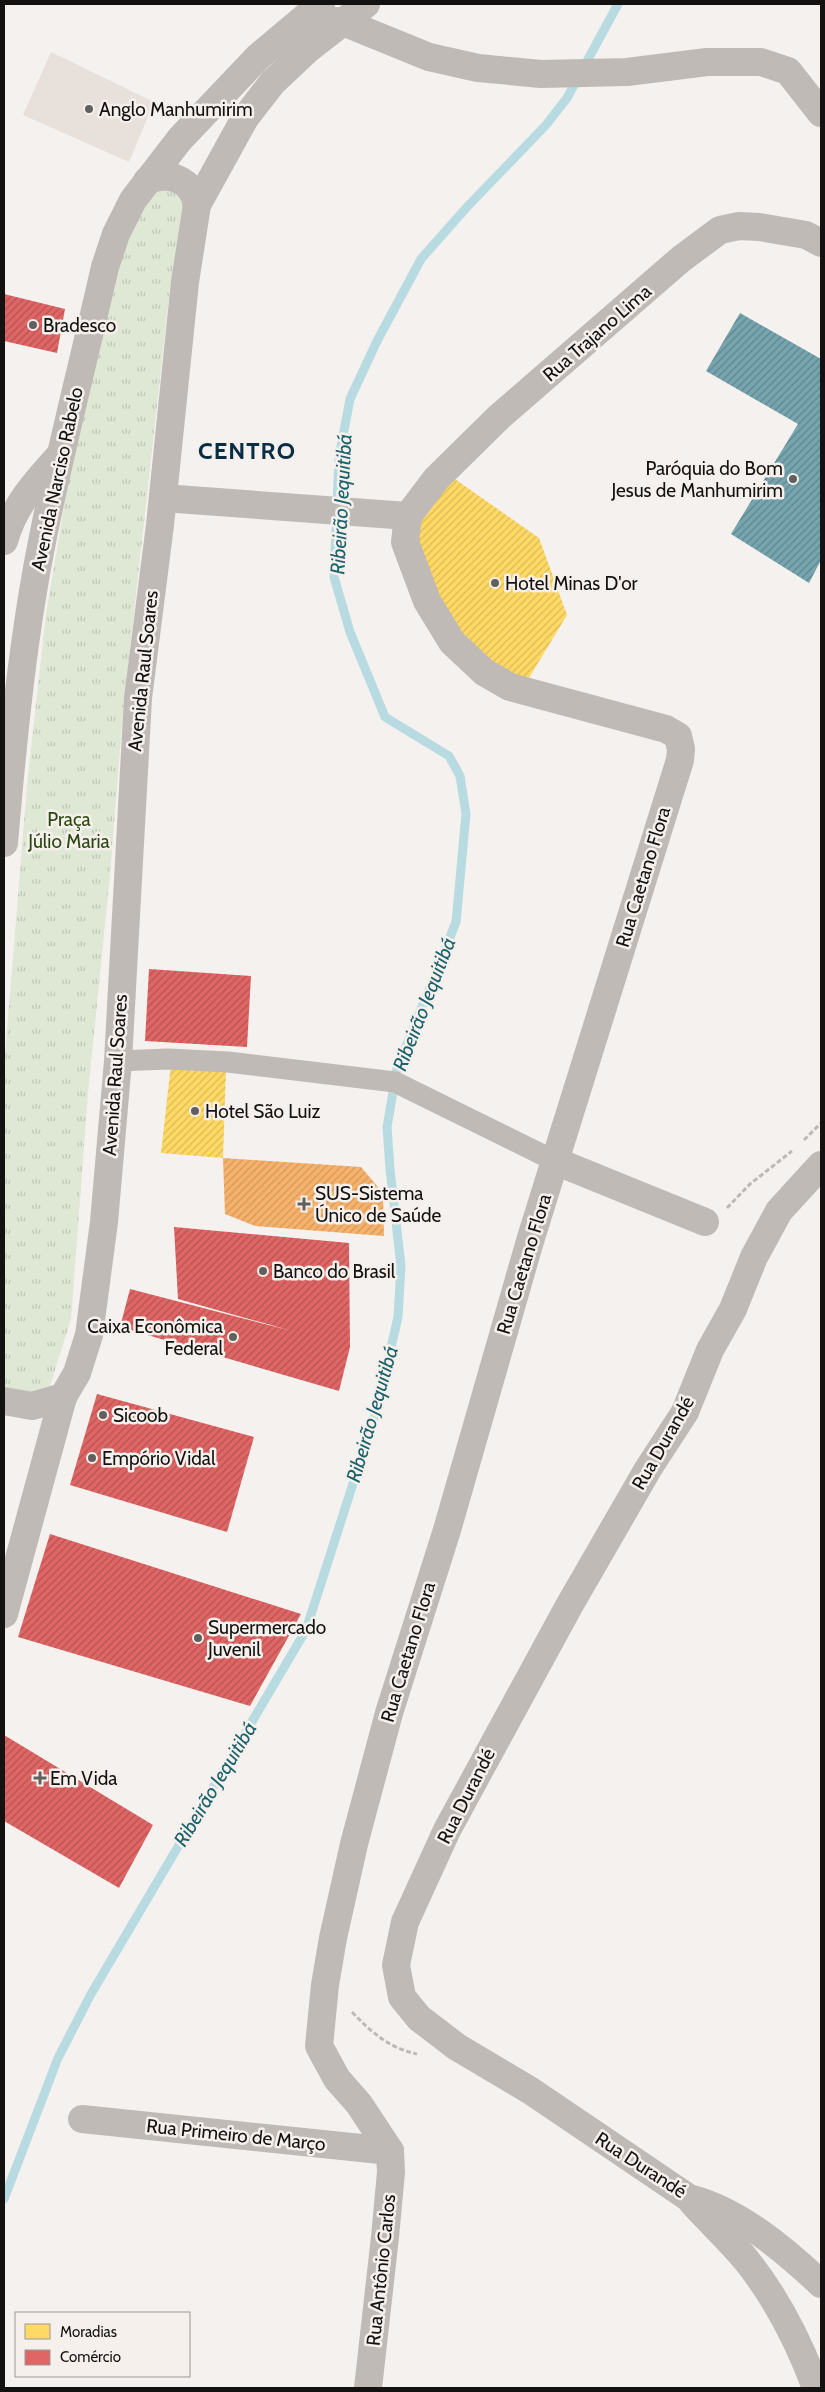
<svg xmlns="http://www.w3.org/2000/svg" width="825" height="2392" font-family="Cabin,sans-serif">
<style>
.built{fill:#e8e0da}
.park{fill:url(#park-tufts)}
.homes{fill:url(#homes-hatch)}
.shops{fill:url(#shops-hatch)}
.health{fill:url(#health-hatch)}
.public{fill:url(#public-hatch)}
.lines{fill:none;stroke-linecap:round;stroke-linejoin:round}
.stream{stroke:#b7dbe1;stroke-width:9}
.path{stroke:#beb9b6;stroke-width:3;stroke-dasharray:5 2.5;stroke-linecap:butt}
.pedestrian{stroke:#bfbab6;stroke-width:21}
.minor{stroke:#bfbab6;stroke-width:28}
.tertiary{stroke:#bfbab6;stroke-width:28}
.poi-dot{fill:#62605e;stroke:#f6f0ec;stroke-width:2}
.labels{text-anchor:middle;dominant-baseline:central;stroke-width:5;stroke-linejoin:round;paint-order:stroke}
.poi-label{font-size:19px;fill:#141211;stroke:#f6f0ec;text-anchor:start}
.street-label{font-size:19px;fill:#141211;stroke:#f6f0ec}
.park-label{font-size:19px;fill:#2b4711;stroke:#f6f0ec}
.water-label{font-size:20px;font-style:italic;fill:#1b626d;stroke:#f6f0ec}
.district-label{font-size:24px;font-weight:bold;letter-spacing:1px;fill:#082d45;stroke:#f6f0ec}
</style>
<defs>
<pattern id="park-tufts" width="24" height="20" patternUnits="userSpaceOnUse" patternTransform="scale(1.25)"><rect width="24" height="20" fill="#dfe8d5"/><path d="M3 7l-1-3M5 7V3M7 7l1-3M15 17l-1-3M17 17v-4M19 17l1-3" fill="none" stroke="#bec6b6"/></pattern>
<pattern id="homes-hatch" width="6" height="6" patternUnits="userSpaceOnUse" patternTransform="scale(1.25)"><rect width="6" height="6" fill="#ffd966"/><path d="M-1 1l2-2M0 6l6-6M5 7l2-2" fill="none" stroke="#dab957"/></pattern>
<pattern id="shops-hatch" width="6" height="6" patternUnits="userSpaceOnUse" patternTransform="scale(1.25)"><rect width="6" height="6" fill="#e06666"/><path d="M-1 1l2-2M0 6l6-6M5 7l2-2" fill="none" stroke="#b45353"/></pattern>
<pattern id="health-hatch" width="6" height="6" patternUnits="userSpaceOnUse" patternTransform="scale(1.25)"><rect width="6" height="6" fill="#f6b26b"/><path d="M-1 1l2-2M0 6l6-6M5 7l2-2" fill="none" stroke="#d2985c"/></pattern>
<pattern id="public-hatch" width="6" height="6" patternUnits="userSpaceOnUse" patternTransform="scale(1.25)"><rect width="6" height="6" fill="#76a5af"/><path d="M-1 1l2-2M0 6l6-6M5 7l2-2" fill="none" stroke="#60858d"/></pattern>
</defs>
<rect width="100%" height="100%" fill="#f4f1ee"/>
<polygon class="built" points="51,52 154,102 129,162 23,115"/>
<polygon class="park" points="173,185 187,201 170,288 123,712 110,876 88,1093 71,1319 48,1392 4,1397 4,1067 27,785 46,614 70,471 123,242 147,191"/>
<g class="homes">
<polygon points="452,477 539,538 567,615 524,686 466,642 441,601 419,541 419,522"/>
<polygon points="171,1064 226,1069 223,1158 161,1153"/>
</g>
<g class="shops">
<polygon points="4,294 65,309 57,353 4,341"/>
<polygon points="149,969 251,976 247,1047 145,1041"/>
<polygon points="174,1227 349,1243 350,1347 339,1391 120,1327 130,1289 292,1331 178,1299"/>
<polygon points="97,1394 254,1437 227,1532 70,1485"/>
<polygon points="50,1534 301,1614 250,1706 18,1637"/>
<polygon points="4,1735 153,1825 119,1888 4,1821"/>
</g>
<polygon class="health" points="223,1158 361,1167 383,1193 384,1236 255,1226 225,1214"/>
<polygon class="public" points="740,313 821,359 821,560 809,583 731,534 798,424 706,371"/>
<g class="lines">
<polyline class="stream" points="4,2199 58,2058 91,1994 306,1630 377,1409 398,1317 401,1266 390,1169 387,1127 397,1069 456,922 466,814 460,776 449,756 385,717 350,632 334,577 339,457 350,399 377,341 421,259 467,207 546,125 567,98 618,4"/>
<g class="path">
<polyline points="804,1140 821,1123"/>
<polyline points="727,1208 750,1184 792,1151"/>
<path d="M352,2012C371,2032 389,2048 417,2054"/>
</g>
<polyline class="pedestrian" points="118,1061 168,1059 228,1062 395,1082 555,1161"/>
<g class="minor">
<polyline points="163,498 408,516"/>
<polyline points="408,516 436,479 499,417 681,259 720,230 739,226 759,227 806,235 821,243"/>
<path d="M4,541C14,505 35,483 60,455"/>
<polyline points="555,1161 705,1222"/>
<path d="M821,1165L779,1211L754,1257L733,1309L710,1350L685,1412L648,1469L569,1606L447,1830L405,1922L396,1965L402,1997L419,2018L457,2047L531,2091L689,2198C738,2210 785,2250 821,2284"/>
<polyline points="82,2119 390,2151"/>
<polyline points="390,2151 359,2104 337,2079 319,2046 325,1985 333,1938 354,1844 389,1713 447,1530 530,1241 680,760 681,749 678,736 666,729 510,687 484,672 452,642 427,601 405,542 408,516"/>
<path d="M692,2202C710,2222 730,2240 747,2261C778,2300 799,2342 816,2388"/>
<polyline points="368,2388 385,2237 391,2172 390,2151"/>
</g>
<g class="tertiary">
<polyline points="329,20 343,22 429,57 478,68 541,74 627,72 707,62 761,62 788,71 821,113"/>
<path d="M147,181C168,170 193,180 197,205"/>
<path d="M4,843C13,739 23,634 44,532C62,443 85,355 105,267L116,234L133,200L180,139L259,56L321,4"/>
<polyline points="4,1401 32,1406 63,1397 77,1373 89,1335 104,1222 118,1061 138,698 160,525 185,282 197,205 245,118 273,82 307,50 366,4"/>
<polyline points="4,1614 63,1397"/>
</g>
</g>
<g class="poi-dot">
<circle cx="89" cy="109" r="5"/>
<circle cx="33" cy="325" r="5"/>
<circle cx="793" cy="479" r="5"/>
<circle cx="495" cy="583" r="5"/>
<circle cx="195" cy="1111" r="5"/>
<path d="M301.5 1196.5h5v5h5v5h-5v5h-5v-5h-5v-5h5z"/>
<circle cx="263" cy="1271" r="5"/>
<circle cx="233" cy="1337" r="5"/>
<circle cx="103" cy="1415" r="5"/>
<circle cx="92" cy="1458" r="5"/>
<circle cx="198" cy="1638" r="5"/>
<path d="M37.5 1770.5h5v5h5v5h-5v5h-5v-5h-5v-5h5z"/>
</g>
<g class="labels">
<g class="poi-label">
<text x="99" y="109">Anglo Manhumirim</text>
<text x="43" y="325">Bradesco</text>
<text x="783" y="468" text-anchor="end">Paróquia do Bom<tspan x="783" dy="22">Jesus de Manhumirim</tspan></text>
<text x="505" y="583">Hotel Minas D'or</text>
<text x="205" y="1111">Hotel São Luiz</text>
<text x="315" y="1193">SUS-Sistema<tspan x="315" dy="22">Único de Saúde</tspan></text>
<text x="273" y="1271">Banco do Brasil</text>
<text x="223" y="1326" text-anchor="end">Caixa Econômica<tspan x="223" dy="22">Federal</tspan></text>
<text x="113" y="1415">Sicoob</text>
<text x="102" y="1458">Empório Vidal</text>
<text x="208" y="1627">Supermercado<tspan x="208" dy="22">Juvenil</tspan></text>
<text x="50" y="1778">Em Vida</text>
</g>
<g class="street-label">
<text transform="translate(597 333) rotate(-41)">Rua Trajano Lima</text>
<text transform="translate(57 479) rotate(-78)">Avenida Narciso Rabelo</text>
<text transform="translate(143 671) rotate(-84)">Avenida Raul Soares</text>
<text transform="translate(643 877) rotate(-73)">Rua Caetano Flora</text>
<text transform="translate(115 1075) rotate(-86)">Avenida Raul Soares</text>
<text transform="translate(524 1264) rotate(-73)">Rua Caetano Flora</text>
<text transform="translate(663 1443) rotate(-60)">Rua Durandé</text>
<text transform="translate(408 1652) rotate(-73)">Rua Caetano Flora</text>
<text transform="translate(466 1796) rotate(-63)">Rua Durandé</text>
<text transform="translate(236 2135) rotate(6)">Rua Primeiro de Março</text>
<text transform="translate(641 2165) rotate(33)">Rua Durandé</text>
<text transform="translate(381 2270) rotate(-84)">Rua Antônio Carlos</text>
</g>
<g class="park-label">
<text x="69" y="819">Praça<tspan x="69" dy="22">Júlio Maria</tspan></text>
</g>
<g class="water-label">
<text transform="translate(341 504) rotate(-87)">Ribeirão Jequitibá</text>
<text transform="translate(424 1004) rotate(-69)">Ribeirão Jequitibá</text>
<text transform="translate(372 1414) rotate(-74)">Ribeirão Jequitibá</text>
<text transform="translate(215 1784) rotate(-59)">Ribeirão Jequitibá</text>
</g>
<g class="district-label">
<text x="247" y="450">CENTRO</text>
</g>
</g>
<rect width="825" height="2392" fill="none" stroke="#141211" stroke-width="10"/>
<rect x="15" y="2312" width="175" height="65" fill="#f6f0ec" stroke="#9c9794"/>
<rect x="25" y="2324" width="25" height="15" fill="#ffd966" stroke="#9c9794"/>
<text x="60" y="2337" font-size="15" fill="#141211">Moradias</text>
<rect x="25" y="2350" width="25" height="15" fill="#e06666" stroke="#9c9794"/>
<text x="60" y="2362" font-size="15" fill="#141211">Comércio</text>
</svg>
